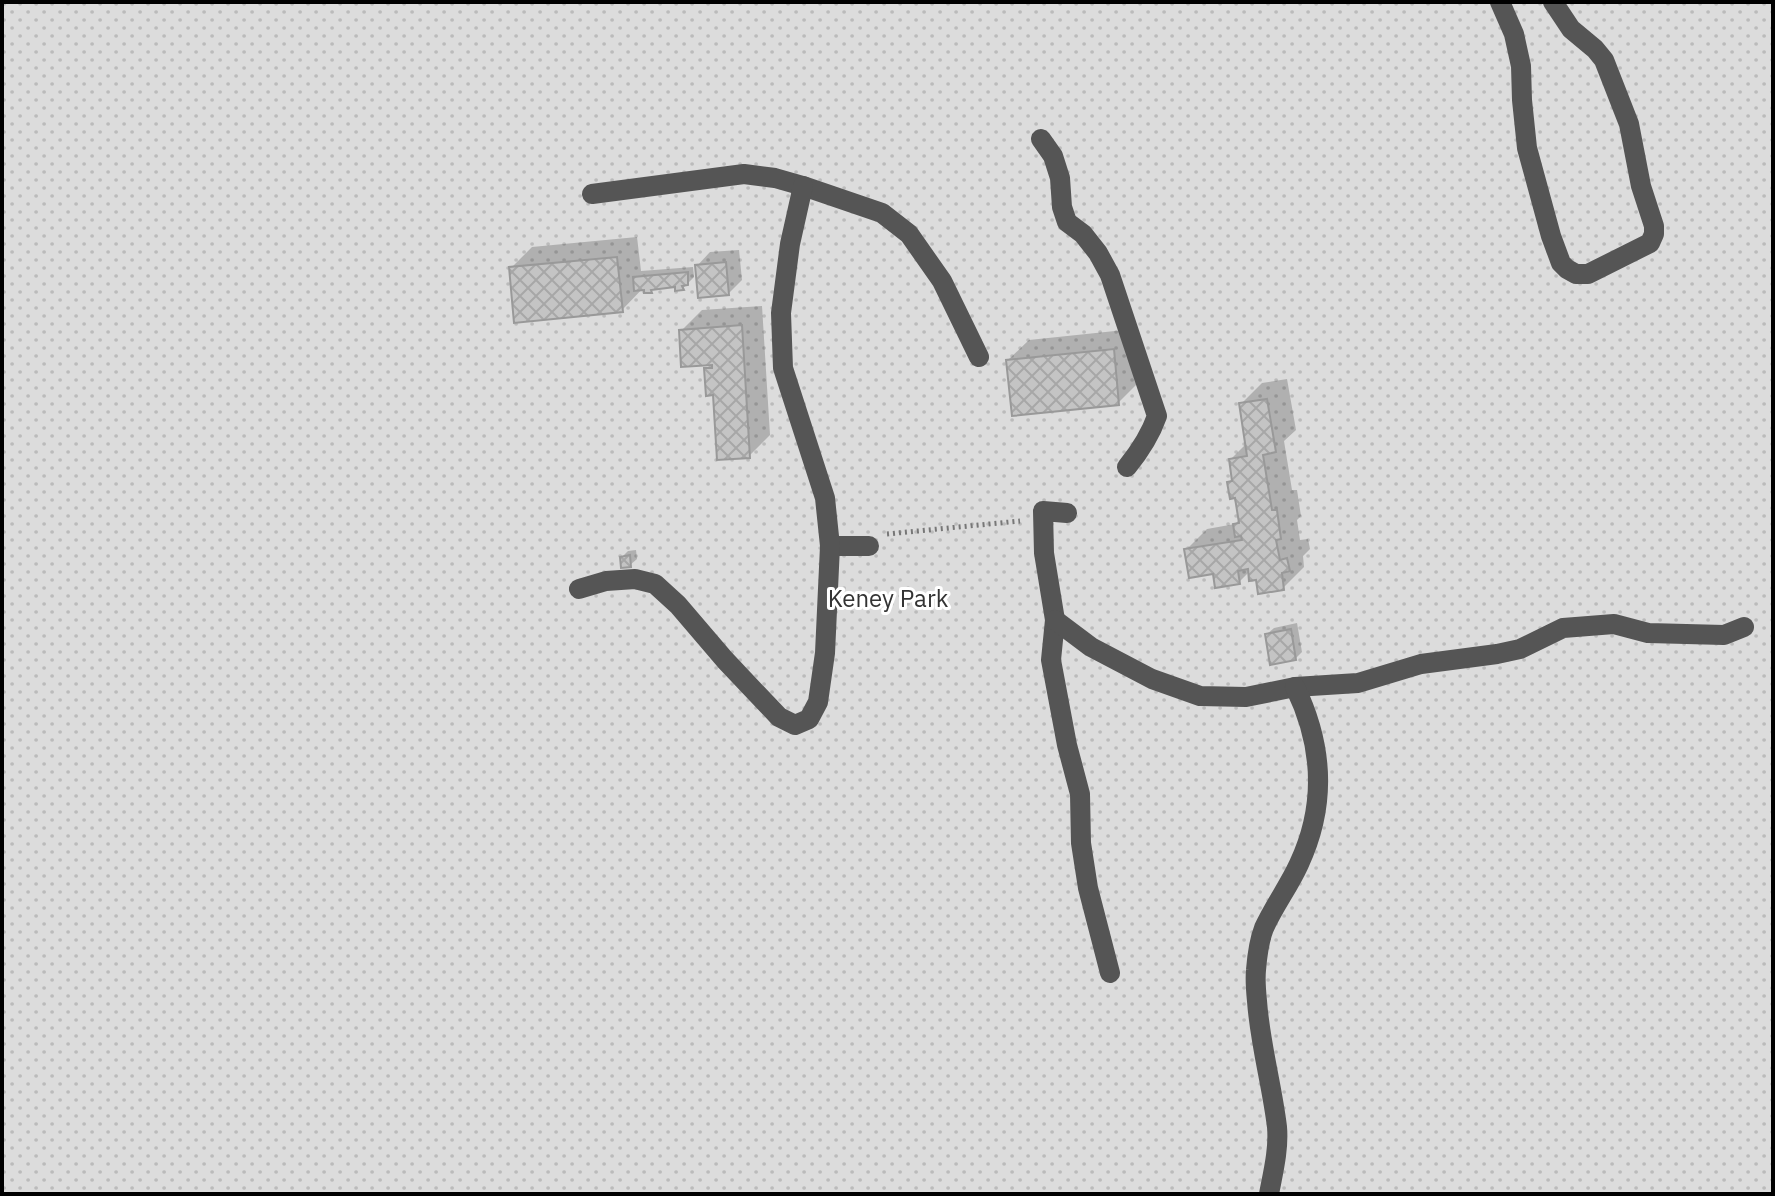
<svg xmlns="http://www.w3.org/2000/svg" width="1775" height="1196" font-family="'IBM Plex Sans',sans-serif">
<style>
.park{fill:url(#park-dots)}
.shadow{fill:#0003}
.building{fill:url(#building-cross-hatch);stroke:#999;stroke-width:2}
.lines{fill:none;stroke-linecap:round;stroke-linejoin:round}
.path{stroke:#777;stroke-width:5;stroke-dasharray:2 4;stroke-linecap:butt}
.minor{stroke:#555;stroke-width:20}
.labels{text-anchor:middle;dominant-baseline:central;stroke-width:6;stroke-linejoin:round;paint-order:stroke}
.park-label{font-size:24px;fill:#333;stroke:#fff}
</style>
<defs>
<pattern id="park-dots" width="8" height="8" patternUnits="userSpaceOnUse" patternTransform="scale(2)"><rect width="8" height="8" fill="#dcdcdc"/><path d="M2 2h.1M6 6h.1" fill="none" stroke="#bbb" stroke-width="1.8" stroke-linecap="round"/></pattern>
<pattern id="building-cross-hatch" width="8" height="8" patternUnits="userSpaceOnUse" patternTransform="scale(2)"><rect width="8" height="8" fill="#c4c4c4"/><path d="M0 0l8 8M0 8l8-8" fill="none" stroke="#a7a7a7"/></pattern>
</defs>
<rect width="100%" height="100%" fill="#fff"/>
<rect class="park" x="2" y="2" width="1771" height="1192"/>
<g class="shadow">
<polygon points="637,237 641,271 693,267 694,277 683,288 677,285 654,287 651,291 646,285 622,310 511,268 532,247"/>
<polygon points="739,250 742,280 729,293 697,266 710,252"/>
<polygon points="762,306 770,435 749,456 715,393 706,369 712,363 681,331 702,310"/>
<polygon points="1134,329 1139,382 1118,403 1008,360 1029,340"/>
<polygon points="1287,379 1296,430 1284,441 1292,490 1297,490 1301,516 1297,520 1300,540 1308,539 1310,549 1303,556 1304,567 1283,588 1258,578 1250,571 1239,582 1215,572 1186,550 1207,529 1235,524 1240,519 1236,495 1229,482 1234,478 1231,459 1247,443 1241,404 1262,383"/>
<polygon points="636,550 637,559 630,565 622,557 628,551"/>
<polygon points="1297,623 1302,652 1295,659 1267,634 1274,628"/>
</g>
<g class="building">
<polygon points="617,257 623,312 514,323 509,267"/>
<polygon points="726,262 729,295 698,298 695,265"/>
<polygon points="688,272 688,285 682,286 684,290 675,291 675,287 651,290 652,293 644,293 644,290 634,291 633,277"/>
<polygon points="742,325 750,458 717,460 713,395 706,396 704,368 712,368 712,365 681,367 679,330"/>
<polygon points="1114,349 1119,405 1012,416 1006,360"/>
<polygon points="1267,399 1276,452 1263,455 1272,510 1277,510 1281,539 1276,540 1280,560 1287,558 1290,571 1282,573 1284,590 1258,594 1256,580 1249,581 1248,569 1238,571 1240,584 1215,588 1213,574 1189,578 1184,549 1242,540 1241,536 1235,537 1233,524 1239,523 1235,498 1230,499 1227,482 1232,481 1229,459 1247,456 1239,403"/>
<polygon points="630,555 631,567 621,568 620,557"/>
<polygon points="1291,629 1296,660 1270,665 1265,634"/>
</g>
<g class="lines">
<polyline class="path" points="887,534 1020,521"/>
<g class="minor">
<polyline points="1500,2 1514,34 1521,66 1522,100 1527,148 1551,236 1561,263 1567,269 1576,274 1588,274 1650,243 1654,234 1654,226 1641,186 1629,124 1604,60 1595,49 1571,29 1553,2"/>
<path d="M1041,139L1053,156L1060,178L1062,207L1067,222L1083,234L1098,253L1110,275L1157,416C1150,436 1140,451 1127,467"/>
<polyline points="592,194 744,174 775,178 803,186 882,213 909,234 942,281 979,357"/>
<polyline points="1067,513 1043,511 1044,553 1055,620 1051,660 1067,745 1080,794 1081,843 1088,888 1110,973"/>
<polyline points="830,546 869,546"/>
<polyline points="579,589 606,581 635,579 655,584 678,605 725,660 779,717 795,725 809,719 818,702 825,653 830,546 825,498 783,368 781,313 790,244 803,186"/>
<polyline points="1055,620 1091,647 1152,679 1200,696 1246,697 1295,687 1358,683 1421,664 1497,654 1520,649 1563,628 1614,624 1648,633 1724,635 1744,627"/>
<path d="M1269,1194C1273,1173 1279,1149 1277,1127C1272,1085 1260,1044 1257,1001C1256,991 1255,980 1256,970C1257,957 1259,941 1264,928C1274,906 1289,886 1299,864C1327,804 1323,745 1295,687"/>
</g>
</g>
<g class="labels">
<g class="park-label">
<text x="888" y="598">Keney Park</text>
</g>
</g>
<rect width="1775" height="1196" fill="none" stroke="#000000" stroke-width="8"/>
</svg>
